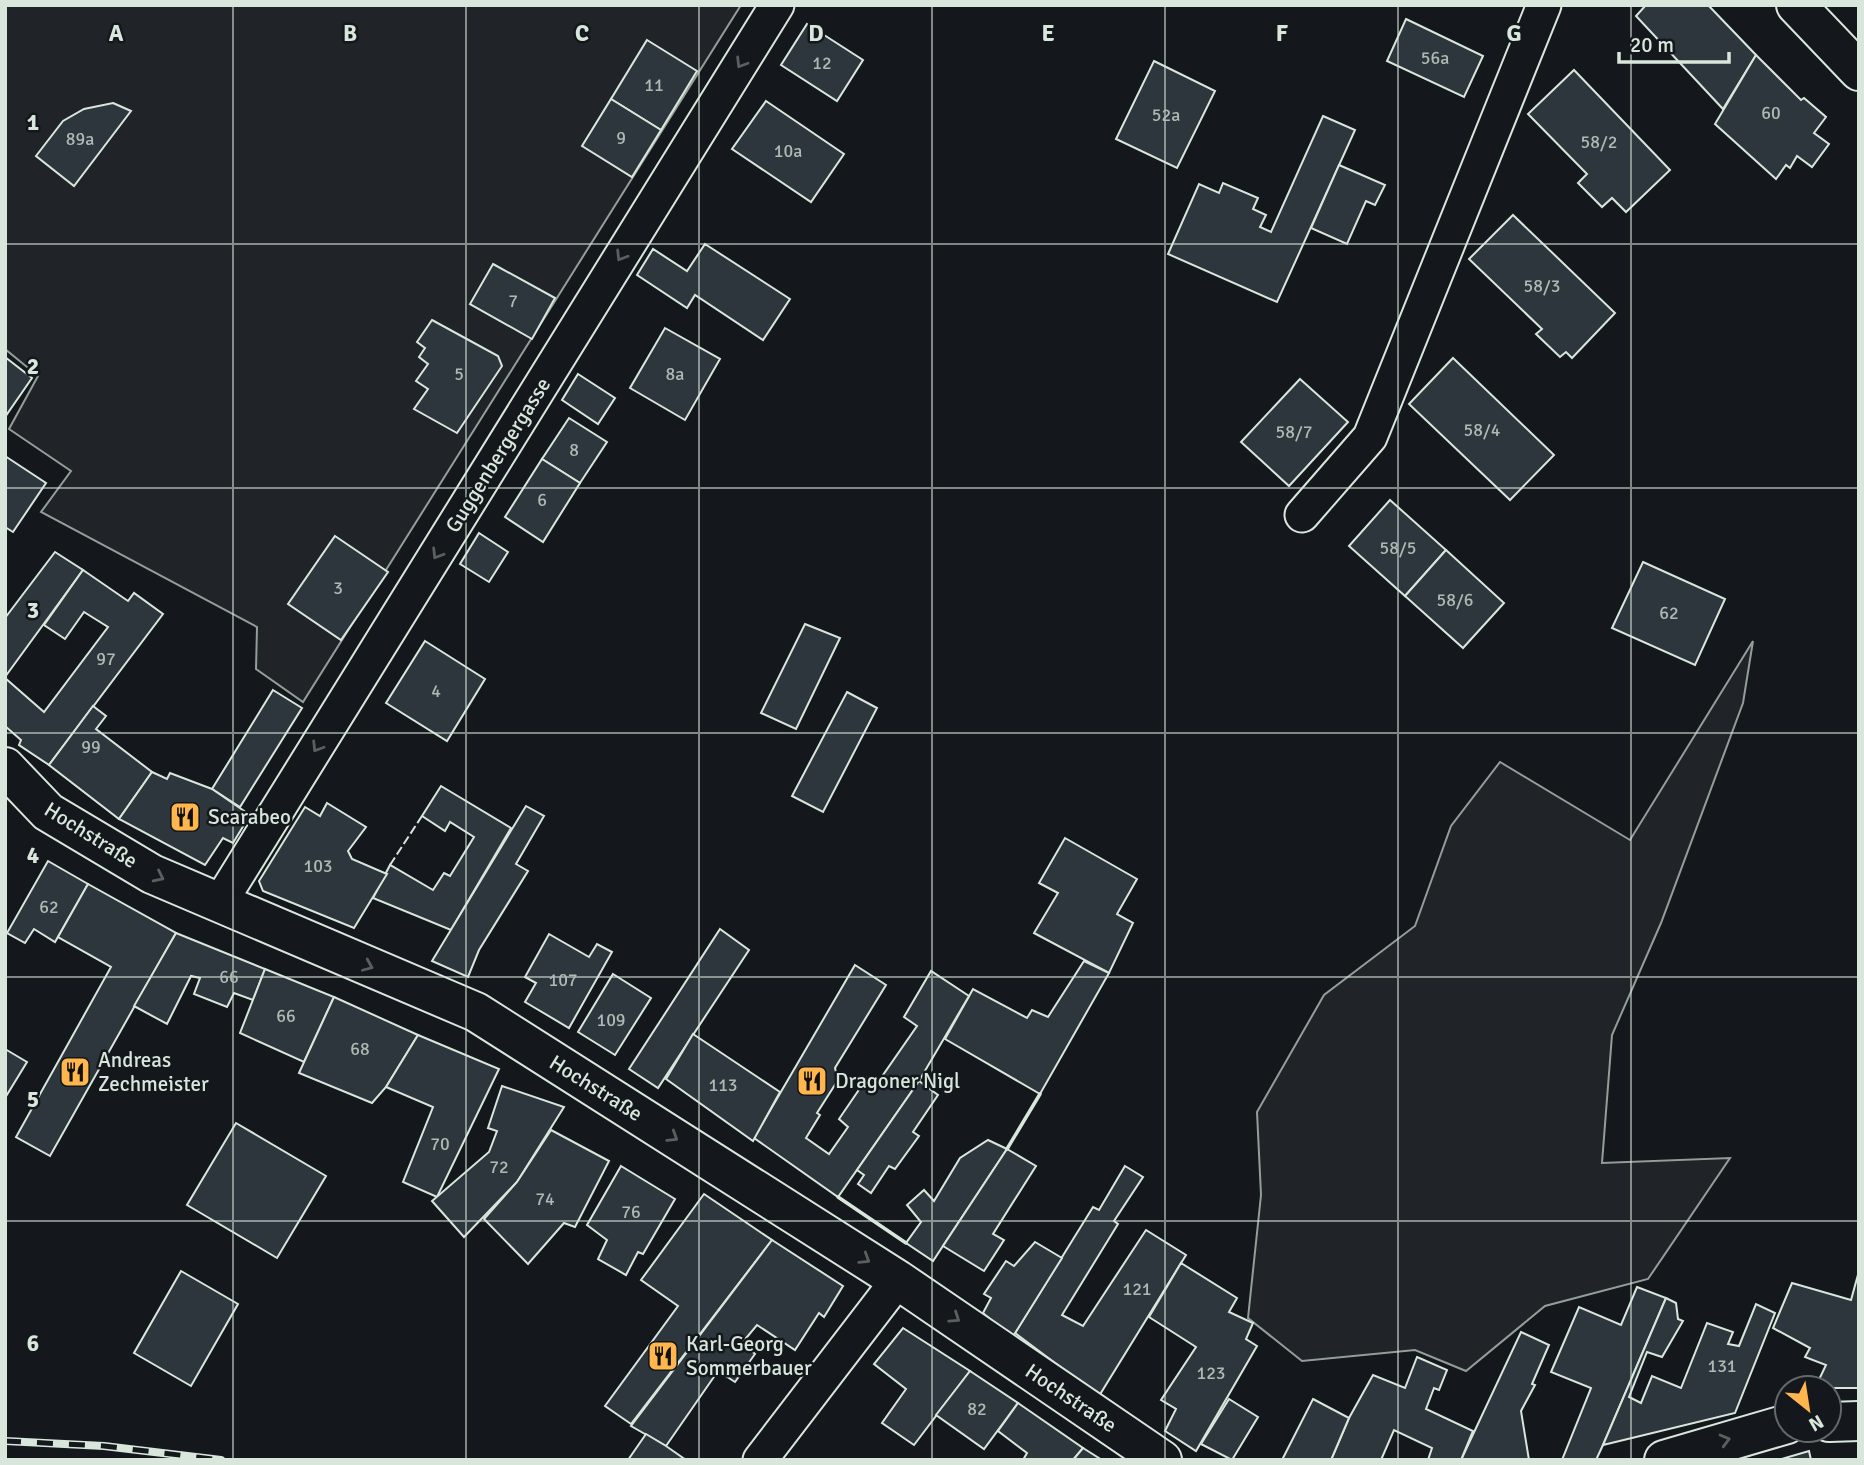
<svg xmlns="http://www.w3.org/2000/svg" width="1864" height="1465" font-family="Signika,sans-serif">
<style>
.green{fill:#202428;stroke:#939e99;stroke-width:2}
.building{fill:#2c363c;stroke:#d8e6dc;stroke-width:2}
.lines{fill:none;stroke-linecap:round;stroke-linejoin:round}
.minor-casing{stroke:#d8e6dc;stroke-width:37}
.secondary-casing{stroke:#d8e6dc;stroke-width:42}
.minor{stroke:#14181c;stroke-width:33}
.secondary{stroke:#14181c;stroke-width:38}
.rail-casing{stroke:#d8e6dc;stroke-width:8}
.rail{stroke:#14181c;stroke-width:5;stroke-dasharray:16;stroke-linecap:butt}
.fence{stroke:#d8e6dc;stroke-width:2;stroke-dasharray:9 3.5;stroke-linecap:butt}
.wall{stroke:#d8e6dc;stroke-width:3.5}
.oneway{stroke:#59605f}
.grid{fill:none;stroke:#d8e6dc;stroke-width:2;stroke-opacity:0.55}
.labels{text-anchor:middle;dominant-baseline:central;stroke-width:5;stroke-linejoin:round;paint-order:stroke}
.number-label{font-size:18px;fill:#adbab4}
.street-label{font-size:21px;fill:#d8e6dc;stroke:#14181c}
.poi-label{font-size:21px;fill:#d8e6dc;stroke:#14181c;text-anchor:start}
.grid-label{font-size:23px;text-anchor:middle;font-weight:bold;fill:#d8e6dc;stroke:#14181c;stroke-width:5;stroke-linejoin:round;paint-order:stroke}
</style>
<rect width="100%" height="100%" fill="#14181c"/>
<g class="green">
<polygon points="5,5 741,5 303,702 256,669 257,627 41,512 71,471 9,429 38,376 5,349"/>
<polygon points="1753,641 1743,703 1661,923 1612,1035 1602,1163 1730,1158 1648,1279 1545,1306 1466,1371 1415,1350 1302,1361 1248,1318 1261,1195 1257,1112 1324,995 1415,926 1451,826 1500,762 1630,840"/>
</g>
<g class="building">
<polygon points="1708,5 1756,55 1723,109 1636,16 1646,5"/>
<polygon points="1406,19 1483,56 1464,97 1387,61"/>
<polygon points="807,24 863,60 837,101 781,65"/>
<polygon points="647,40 697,71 661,130 611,99"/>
<polygon points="1756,55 1801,100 1804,98 1826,117 1814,133 1829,144 1812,167 1797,156 1790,168 1786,165 1776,179 1715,124"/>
<polygon points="1154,61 1215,91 1177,168 1116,139"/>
<polygon points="1574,70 1670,170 1626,212 1612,198 1602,207 1578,183 1587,174 1528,114"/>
<polygon points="611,99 661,130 632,177 582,146"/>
<polygon points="766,101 844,154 811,202 732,149"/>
<polygon points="113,103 131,111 74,186 36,156 63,121 84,109"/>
<polygon points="1323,116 1355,130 1277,302 1168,254 1199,184 1219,193 1223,183 1258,198 1253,209 1266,215 1260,227 1271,232"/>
<polygon points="1339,165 1385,185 1375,205 1366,201 1347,244 1311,228"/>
<polygon points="1513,215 1615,313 1572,358 1566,352 1560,357 1536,334 1542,329 1469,259"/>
<polygon points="705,244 790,299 763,340 695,295 687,308 637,275 653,249 687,271"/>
<polygon points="493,264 555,298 532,339 470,304"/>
<polygon points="432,320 498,356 502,366 457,433 414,409 428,389 416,381 428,364 419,357 425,348 417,342"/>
<polygon points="665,328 720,359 685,420 630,388"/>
<polygon points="5,357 32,378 5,417"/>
<polygon points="1453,358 1554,455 1510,500 1409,404"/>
<polygon points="578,374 615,398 598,424 562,400"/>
<polygon points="1300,379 1348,422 1289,486 1241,442"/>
<polygon points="569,418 607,442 580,483 542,459"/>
<polygon points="5,456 46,483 13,532 5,527"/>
<polygon points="542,459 580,483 543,542 505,517"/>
<polygon points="1390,500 1446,550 1405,596 1349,546"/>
<polygon points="479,533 508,552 489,582 460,564"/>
<polygon points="335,536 388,572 341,640 288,604"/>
<polygon points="1446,550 1504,603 1463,648 1405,596"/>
<polygon points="55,552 83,570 5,677 5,618"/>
<polygon points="1643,562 1725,599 1695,665 1612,628"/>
<polygon points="83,570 128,601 134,593 163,614 49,765 19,745 21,740 5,726 5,678 44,712 108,627 84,612 65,639 44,625"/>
<polygon points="805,624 840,638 796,729 761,713"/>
<polygon points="425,641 485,679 447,741 386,703"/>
<polygon points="273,690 302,708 240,807 212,789"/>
<polygon points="847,692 877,708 823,812 792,796"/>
<polygon points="93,706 106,716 96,729 152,772 119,819 49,765"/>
<polygon points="152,772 167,779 170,773 212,789 250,815 233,843 223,838 205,865 119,819"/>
<polygon points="441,786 511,828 451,930 373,898 390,865 433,890 444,873 450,876 474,837 450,822 445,831 422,816"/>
<polygon points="327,803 366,827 348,851 352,859 387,874 354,928 263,891 259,881 305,807 320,816"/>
<polygon points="526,806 544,816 516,864 528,871 479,950 468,977 432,961"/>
<polygon points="1065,838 1137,879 1117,914 1133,923 1109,973 1034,933 1058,893 1039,883"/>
<polygon points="48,861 88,884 55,942 34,929 25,943 7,933"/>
<polygon points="88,884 176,933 50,1156 16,1137 111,967 58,937"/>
<polygon points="720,929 749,950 658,1088 629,1069"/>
<polygon points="176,933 265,969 253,1000 234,993 227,1007 194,994 200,978 191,976 167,1024 134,1006"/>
<polygon points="549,934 589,957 597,944 612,952 569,1028 525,1002 536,983 525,977"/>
<polygon points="1084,961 1109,973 1040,1094 945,1039 973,989 1027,1018 1032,1010 1048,1017"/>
<polygon points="855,965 886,985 835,1068 838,1080 817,1113 820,1115 806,1138 829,1154 848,1127 839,1119 867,1078 876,1085 917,1026 904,1017 931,971 969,996 919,1081 838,1197 754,1138"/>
<polygon points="265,969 334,997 304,1062 240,1033"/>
<polygon points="613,974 651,998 615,1055 578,1032"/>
<polygon points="334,997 418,1035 386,1087 372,1103 299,1073"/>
<polygon points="693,1034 780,1092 753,1141 666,1079"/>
<polygon points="418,1035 499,1069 437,1197 403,1182 433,1107 386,1087"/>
<polygon points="5,1049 27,1062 5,1098"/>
<polygon points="919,1081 938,1095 913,1132 919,1136 895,1169 889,1166 871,1193 858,1184 864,1175 857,1170"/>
<polygon points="502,1086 564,1107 517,1182 464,1237 432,1201 489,1152 497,1131 488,1128"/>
<polygon points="236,1123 326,1176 277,1258 187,1205"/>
<polygon points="551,1130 609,1161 575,1227 564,1223 528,1264 484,1219 517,1182"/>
<polygon points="988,1140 1007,1149 933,1261 906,1243 921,1222 907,1205 924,1190 934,1201 960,1158"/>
<polygon points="1007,1149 1036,1166 993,1234 1004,1240 984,1271 943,1246"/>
<polygon points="621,1166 675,1199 643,1254 638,1252 626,1275 598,1259 607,1240 587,1225"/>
<polygon points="1125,1166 1143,1177 1114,1221 1118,1224 1062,1315 1083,1326 1146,1230 1186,1255 1099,1396 1015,1333 1093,1207 1099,1210"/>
<polygon points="704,1194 772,1240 631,1424 605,1406 678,1306 641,1280"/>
<polygon points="772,1240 843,1286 824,1317 819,1313 795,1350 757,1325 742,1343 755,1354 735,1382 718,1371 666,1446 631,1426"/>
<polygon points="1035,1242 1062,1258 1012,1338 983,1313 991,1298 984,1294 1006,1261 1014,1266"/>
<polygon points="1181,1263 1237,1298 1229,1312 1253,1323 1246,1339 1257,1346 1196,1451 1165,1431 1176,1409 1161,1400 1196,1347 1149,1317"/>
<polygon points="181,1271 238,1304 191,1386 134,1353"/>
<polygon points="1859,1271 1859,1388 1815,1388 1826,1365 1805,1357 1810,1348 1773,1328 1792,1283 1851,1300"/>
<polygon points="1637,1287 1666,1298 1603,1445 1596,1460 1562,1460 1591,1388 1551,1372 1579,1307 1621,1325"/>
<polygon points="1666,1298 1676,1303 1678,1319 1683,1321 1662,1357 1647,1352 1629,1397 1641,1403 1652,1376 1681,1388 1707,1323 1733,1332 1728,1344 1739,1346 1756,1304 1775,1313 1735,1413 1603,1445"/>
<polygon points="903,1328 970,1371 914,1445 882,1423 906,1389 874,1364"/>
<polygon points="1521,1332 1549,1345 1532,1384 1535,1385 1521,1411 1529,1460 1461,1460"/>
<polygon points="1417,1357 1447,1370 1439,1390 1434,1388 1426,1409 1473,1431 1461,1460 1428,1460 1432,1448 1394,1430 1381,1460 1331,1460 1349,1418 1373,1375 1405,1388"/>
<polygon points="970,1371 1018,1403 984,1449 936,1415"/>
<polygon points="1229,1399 1258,1417 1232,1460 1201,1444"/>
<polygon points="1313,1399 1349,1418 1331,1460 1282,1460"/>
<polygon points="1018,1403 1083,1448 1073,1460 1023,1460 1027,1453 998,1431"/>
<polygon points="646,1434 666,1446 686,1460 628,1460"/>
<polygon points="1083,1448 1102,1460 1073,1460"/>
<polygon points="1809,1451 1811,1460 1778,1460"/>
</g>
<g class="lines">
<g class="minor-casing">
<g id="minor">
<polyline points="1302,515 1370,437 1544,5"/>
<polyline points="219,904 777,5"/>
<polyline points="760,1460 898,1280"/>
</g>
</g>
<g class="secondary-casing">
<g id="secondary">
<polyline points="1796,5 1859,71"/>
<polyline points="5,767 48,812 152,874 476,1012 898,1280 1162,1460"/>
<polyline points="1829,1422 1859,1421"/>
<polyline points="1664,1460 1787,1424"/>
</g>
</g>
<use href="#minor" class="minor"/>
<use href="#secondary" class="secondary"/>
<g class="rail-casing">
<polyline id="rail" points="5,1441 104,1446 221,1460"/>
</g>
<use href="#rail" class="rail"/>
<polyline class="fence" points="390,865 422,816"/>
<g class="wall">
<polyline points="1007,1149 1040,1094"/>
<polyline points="838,1197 906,1243"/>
</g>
</g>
<defs><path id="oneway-chevron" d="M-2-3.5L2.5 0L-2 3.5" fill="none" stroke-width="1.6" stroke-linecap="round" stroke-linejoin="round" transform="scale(1.75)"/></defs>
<g class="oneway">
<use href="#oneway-chevron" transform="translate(741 63) rotate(122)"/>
<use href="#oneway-chevron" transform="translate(621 256) rotate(122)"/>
<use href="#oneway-chevron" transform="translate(437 554) rotate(122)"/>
<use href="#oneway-chevron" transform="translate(317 747) rotate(122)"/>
<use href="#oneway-chevron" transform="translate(159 877) rotate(26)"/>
<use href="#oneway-chevron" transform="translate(368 966) rotate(23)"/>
<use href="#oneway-chevron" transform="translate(673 1137) rotate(32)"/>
<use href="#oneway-chevron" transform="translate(865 1259) rotate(32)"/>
<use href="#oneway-chevron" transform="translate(955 1318) rotate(34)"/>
<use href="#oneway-chevron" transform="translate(1725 1440) rotate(-15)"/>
</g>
<path class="grid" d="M233,5V1460M466,5V1460M699,5V1460M932,5V1460M1165,5V1460M1398,5V1460M1631,5V1460M5,244H1859M5,488H1859M5,733H1859M5,977H1859M5,1221H1859"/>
<defs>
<g id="restaurant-square" transform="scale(1.575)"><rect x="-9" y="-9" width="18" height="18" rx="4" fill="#ffb74d" stroke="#14181c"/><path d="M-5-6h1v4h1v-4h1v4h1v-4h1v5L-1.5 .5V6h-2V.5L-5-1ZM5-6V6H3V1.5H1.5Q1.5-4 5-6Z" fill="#111"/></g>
</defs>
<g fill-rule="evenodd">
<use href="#restaurant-square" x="185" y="817"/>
<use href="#restaurant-square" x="75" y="1072"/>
<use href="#restaurant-square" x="812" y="1081"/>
<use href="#restaurant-square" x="663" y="1356"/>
</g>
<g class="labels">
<g class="number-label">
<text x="1435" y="58">56a</text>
<text x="822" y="63">12</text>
<text x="654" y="85">11</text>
<text x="1771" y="113">60</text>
<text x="1166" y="115">52a</text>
<text x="621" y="138">9</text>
<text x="80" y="139">89a</text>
<text x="1599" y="142">58/2</text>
<text x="788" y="151">10a</text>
<text x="1542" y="286">58/3</text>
<text x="513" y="301">7</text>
<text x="459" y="374">5</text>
<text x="675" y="374">8a</text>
<text x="1482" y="430">58/4</text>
<text x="1294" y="432">58/7</text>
<text x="574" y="450">8</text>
<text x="542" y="500">6</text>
<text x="1398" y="548">58/5</text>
<text x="338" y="588">3</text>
<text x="1455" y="600">58/6</text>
<text x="1669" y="613">62</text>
<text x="106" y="659">97</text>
<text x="436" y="691">4</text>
<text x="91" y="747">99</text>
<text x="318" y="866">103</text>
<text x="49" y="907">62</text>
<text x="229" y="977">66</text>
<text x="563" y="980">107</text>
<text x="286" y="1016">66</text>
<text x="611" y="1020">109</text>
<text x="360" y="1049">68</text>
<text x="723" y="1085">113</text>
<text x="440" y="1144">70</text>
<text x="499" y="1167">72</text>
<text x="545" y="1199">74</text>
<text x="631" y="1212">76</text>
<text x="1137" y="1289">121</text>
<text x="1722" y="1366">131</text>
<text x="1211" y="1373">123</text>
<text x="977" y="1409">82</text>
</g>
<g class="street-label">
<text transform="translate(498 455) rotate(-58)">Guggenbergergasse</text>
<text transform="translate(91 835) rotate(32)">Hochstraße</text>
<text transform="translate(596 1088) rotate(32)">Hochstraße</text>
<text transform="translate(1071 1398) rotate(34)">Hochstraße</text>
</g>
<g class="poi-label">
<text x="208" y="817">Scarabeo</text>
<text x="98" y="1060">Andreas<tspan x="98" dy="24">Zechmeister</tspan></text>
<text x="835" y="1081">Dragoner Nigl</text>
<text x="686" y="1344">Karl-Georg<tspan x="686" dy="24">Sommerbauer</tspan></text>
</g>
</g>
<g class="grid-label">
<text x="116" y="41">A</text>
<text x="350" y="41">B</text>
<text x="582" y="41">C</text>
<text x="816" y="41">D</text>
<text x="1048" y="41">E</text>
<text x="1282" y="41">F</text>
<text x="1514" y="41">G</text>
<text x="33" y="130">1</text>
<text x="33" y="374">2</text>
<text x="33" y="618">3</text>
<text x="33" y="863">4</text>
<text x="33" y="1107">5</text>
<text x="33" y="1351">6</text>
</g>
<rect width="1864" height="1465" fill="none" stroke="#d8e6dc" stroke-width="14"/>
<g transform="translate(1808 1409) rotate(150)"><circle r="33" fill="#14181c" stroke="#626a69" stroke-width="2"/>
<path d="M0-5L12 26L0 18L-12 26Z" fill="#ffb74d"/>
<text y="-10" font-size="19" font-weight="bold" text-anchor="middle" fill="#d8e6dc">N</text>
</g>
<path d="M1619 52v10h110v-10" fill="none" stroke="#d8e6dc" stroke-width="3.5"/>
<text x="1630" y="52" font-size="21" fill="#d8e6dc" stroke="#14181c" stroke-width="5" paint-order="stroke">20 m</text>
</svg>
